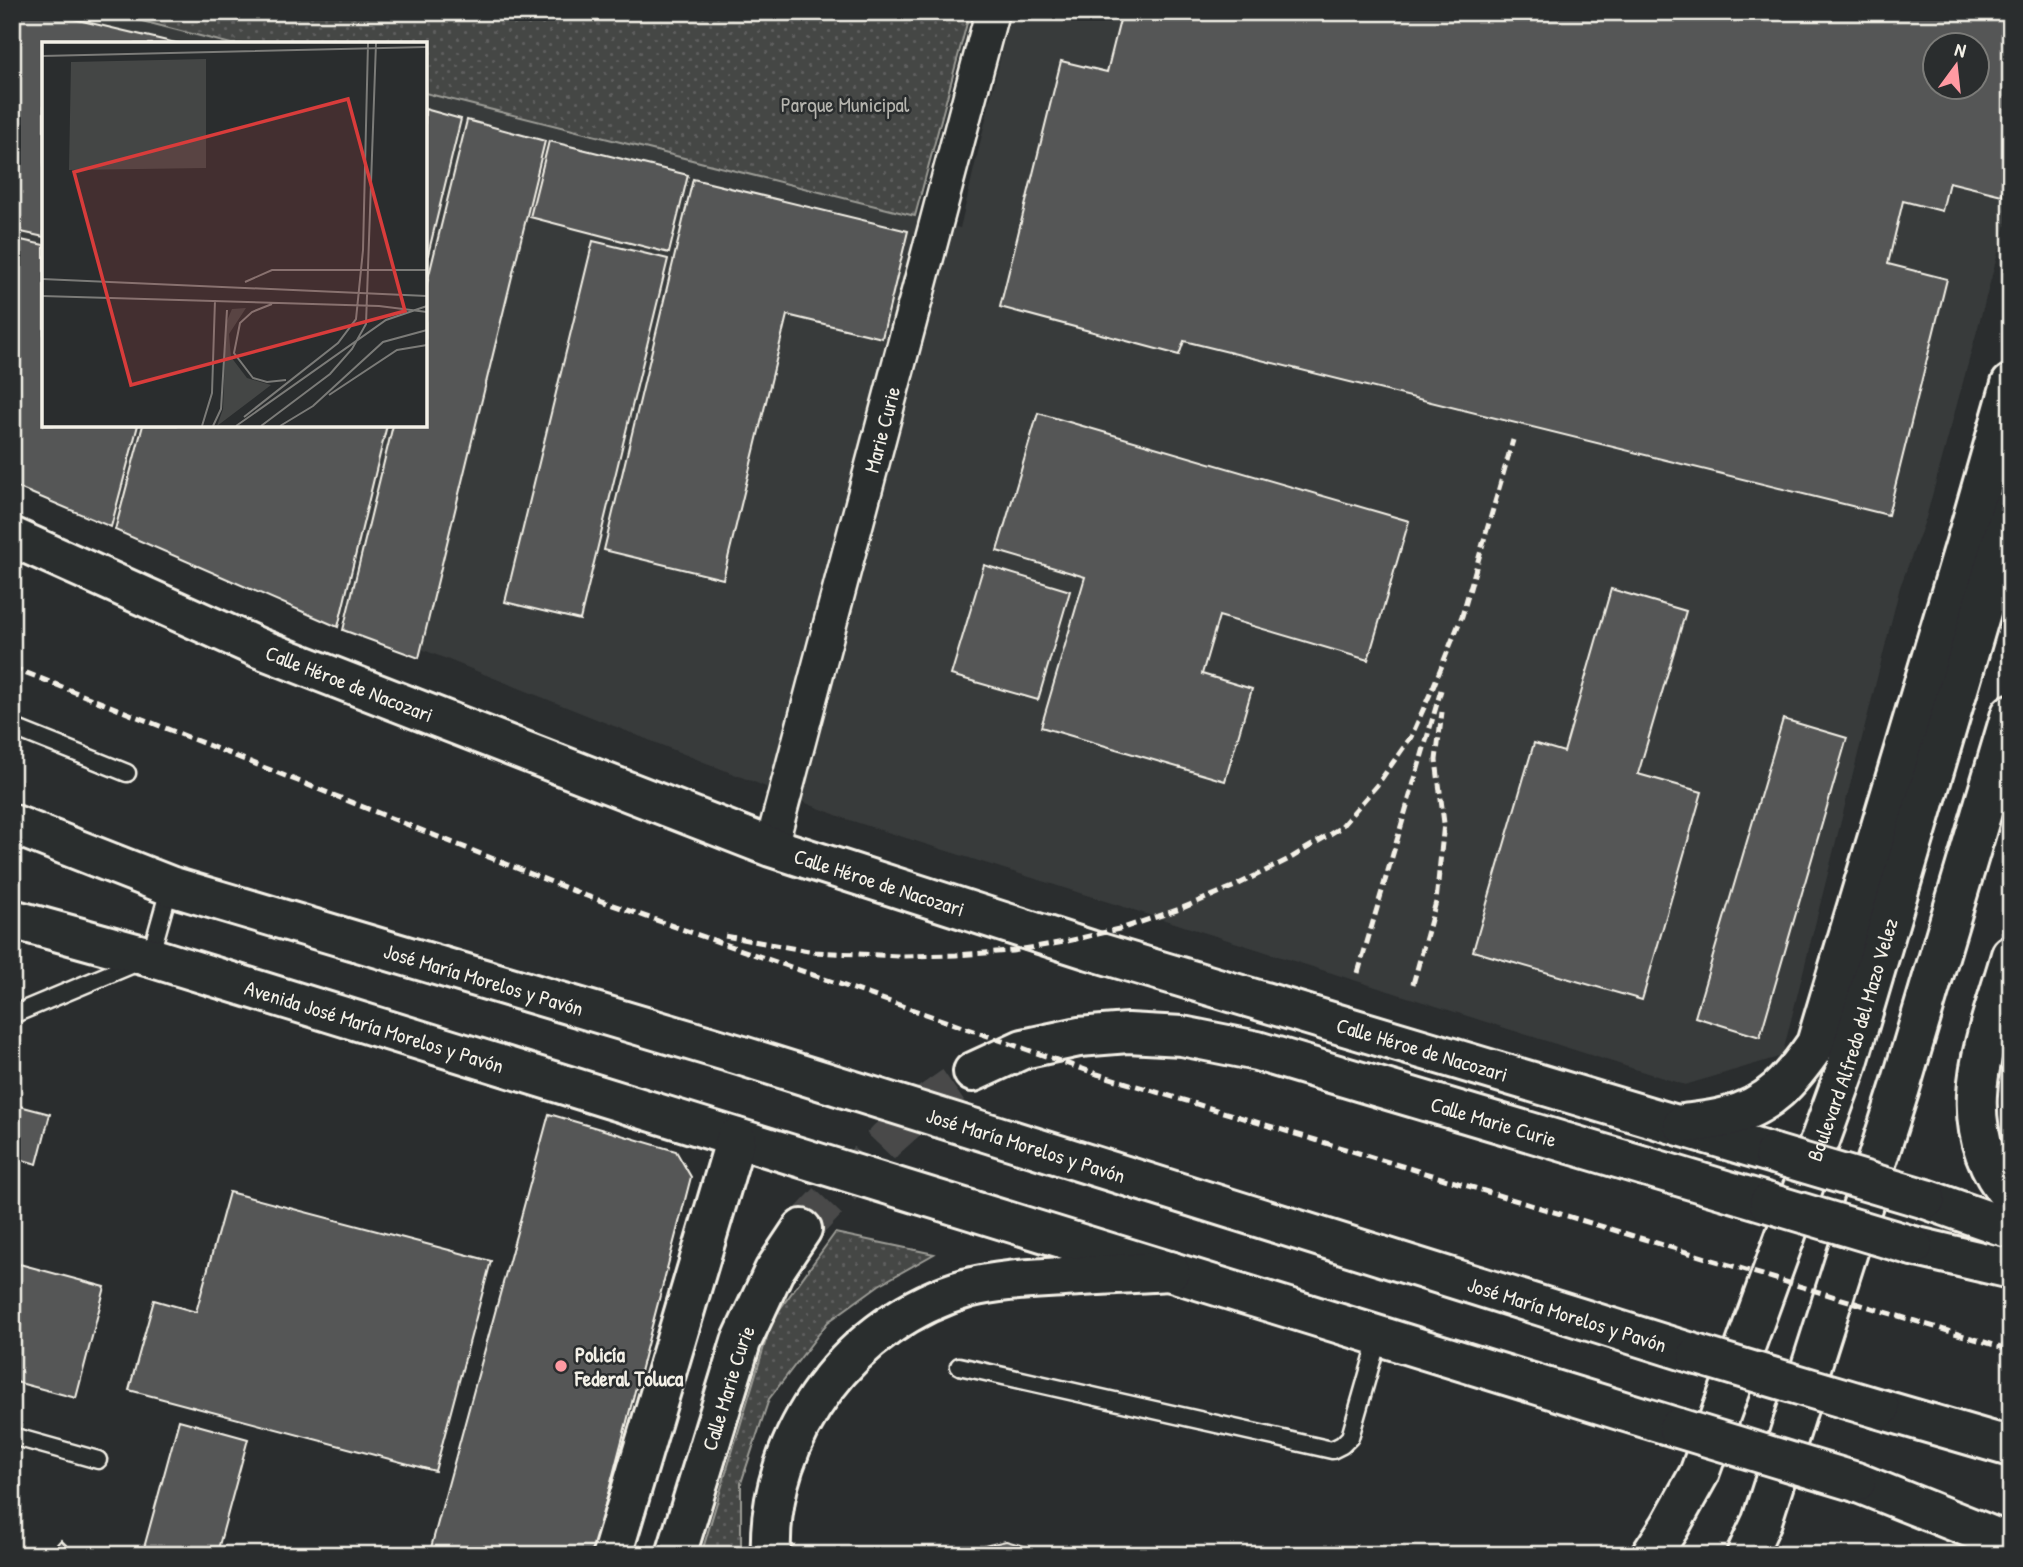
<svg xmlns="http://www.w3.org/2000/svg" width="2023" height="1567" font-family="'Patrick Hand',sans-serif">
<style>
.built{fill:#373a3a;fill-rule:evenodd}
.green{fill:url(#green-dots);stroke:#9c9c96;stroke-width:2}
.building{fill:#555756;stroke:#f4f1e8;stroke-width:2;fill-rule:evenodd}
.lines{fill:none;stroke-linecap:round;stroke-linejoin:round}
.secondary-tunnel{stroke:#484a4a;stroke-width:38;stroke-dasharray:38 19;stroke-linecap:butt}
.lane-casing{stroke:#f4f1e8;stroke-width:21}
.street-casing{stroke:#f4f1e8;stroke-width:37}
.secondary-casing{stroke:#f4f1e8;stroke-width:44}
.primary-casing{stroke:#f4f1e8;stroke-width:44}
.lane{stroke:#2a2d2e;stroke-width:16}
.street{stroke:#2a2d2e;stroke-width:32}
.secondary{stroke:#2a2d2e;stroke-width:38}
.primary{stroke:#2a2d2e;stroke-width:38}
.rail{stroke:#f4f1e8;stroke-width:5;stroke-dasharray:10 5;stroke-linecap:butt}
.secondary-bridge-casing{stroke:#f4f1e8;stroke-width:44;stroke-linecap:butt}
.secondary-bridge{stroke:#2a2d2e;stroke-width:38}
.poi-dot{fill:#ff9aa2;stroke:#2a2d2e;stroke-width:2.5}
.labels{text-anchor:middle;dominant-baseline:central;stroke-width:5;stroke-linejoin:round;paint-order:stroke}
.park-label{font-size:21px;fill:#b6b5af;stroke:#2a2d2e}
.street-label{font-size:21px;fill:#f4f1e8;stroke:#2a2d2e}
.poi-label{font-size:21px;font-weight:bold;fill:#f4f1e8;stroke:#2a2d2e;text-anchor:start}
.inset-road{fill:none;stroke:#7b7b78;stroke-width:2}
.view{fill:#d93c3b;fill-opacity:0.15;stroke:#d93c3b;stroke-width:3.5}
.inset-edge{fill:none;stroke:#f4f1e8;stroke-width:3.5}
</style>
<defs>
<pattern id="green-dots" width="8" height="8" patternUnits="userSpaceOnUse" patternTransform="scale(1.75)"><rect width="8" height="8" fill="#444645"/><path d="M2 2h.1M6 6h.1" fill="none" stroke="#606160" stroke-width="1.8" stroke-linecap="round"/></pattern>
</defs>
<rect width="100%" height="100%" fill="#2a2d2e"/>
<filter id="ink" filterUnits="userSpaceOnUse"><feTurbulence type="fractalNoise" baseFrequency=".0143" numOctaves="2"/><feDisplacementMap in="SourceGraphic" scale="14" xChannelSelector="R" yChannelSelector="G"/><feConvolveMatrix kernelMatrix="1 2 1 2 8 2 1 2 1" color-interpolation-filters="sRGB"/></filter>
<g filter="url(#ink)">
<path class="built" d="M12,12H107L231,44H44V425H425V93L960,228L1011,12H2011V206L1926,518L1900,587L1782,1056L1685,1085L846,819L12,485ZM1936,46H1978V88H1936Z"/>
<g class="green">
<polygon points="107,12 970,12 915,216 425,93 425,44 231,44"/>
<polygon points="835,1233 934,1254 879,1285 828,1322 769,1399 741,1483 741,1555 701,1555 772,1320"/>
</g>
<g class="building">
<polygon points="12,12 44,12 180,44 44,44 44,237 12,230"/>
<path d="M1122,12H2011V165L2002,195L1949,182L1942,211L1903,201L1888,264L1947,279L1888,515L1184,341L1179,355L1000,307L1061,61L1107,72ZM1936,46H1978V88H1936Z"/>
<polygon points="425,109 461,119 425,267"/>
<polygon points="467,120 545,141 419,658 343,630 393,425 425,425 425,291"/>
<polygon points="549,141 688,175 669,253 530,217"/>
<polygon points="693,179 908,231 882,338 787,315 723,579 604,550"/>
<polygon points="12,238 44,245 44,425 138,425 111,527 12,485"/>
<polygon points="593,241 668,259 580,620 505,602"/>
<polygon points="1038,413 1409,521 1368,660 1219,616 1202,674 1252,689 1225,781 1041,727 1085,577 997,551"/>
<polygon points="143,425 387,425 338,627 115,530"/>
<polygon points="984,565 1070,591 1038,700 951,675"/>
<polygon points="1611,589 1686,611 1638,774 1702,792 1642,1000 1473,951 1534,743 1564,752"/>
<polygon points="1783,719 1847,738 1760,1037 1695,1017"/>
<polygon points="12,1104 50,1114 37,1164 12,1157"/>
<polygon points="549,1114 676,1151 691,1177 592,1555 429,1555"/>
<polygon points="229,1192 491,1261 435,1471 129,1390 154,1300 196,1312"/>
<polygon points="12,1262 105,1287 76,1398 12,1381"/>
<polygon points="179,1420 248,1439 217,1553 223,1555 142,1555"/>
<polygon points="61,1540 76,1555 47,1555"/>
<polygon points="1006,1541 1042,1551 1047,1555 975,1555 975,1548"/>
</g>
<g class="lines">
<polyline class="secondary-tunnel" points="802,1229 886,1140 924,1106 973,1072"/>
<g class="lane-casing">
<g id="lane">
<polyline points="12,727 127,773"/>
<polyline points="12,1015 150,957 170,886"/>
<polyline points="959,1366 1332,1450 1342,1445 1350,1437 1379,1336"/>
<polyline points="12,1436 98,1460"/>
</g>
</g>
<g class="street-casing">
<g id="street">
<path id="s1" d="M771,847L992,12"/>
</g>
</g>
<g class="secondary-casing">
<g id="secondary">
<path id="s2" d="M12,537L259,648L771,847L1090,950L1774,1154"/>
<path id="s3" d="M12,824L170,886L736,1054L1698,1355"/>
<path id="s4" d="M12,919L150,957L1678,1428"/>
<path d="M2011,955C1988,1036 1947,1123 2011,1197"/>
<path id="s5" d="M973,1072L1023,1049L1079,1037L1128,1033L1182,1036L1257,1051L1769,1203"/>
<path d="M1683,1124C1697,1122 1712,1121 1726,1117C1770,1106 1791,1080 1816,1044L1966,542L2011,384"/>
<polyline points="1926,1199 2011,1229"/>
<polyline points="1913,1246 2011,1269"/>
<polyline points="1880,1409 2011,1447"/>
<polyline points="1856,1482 2011,1544"/>
<polyline points="612,1555 736,1138"/>
<path id="s6" d="M676,1555L741,1342L774,1271L802,1229"/>
</g>
</g>
<g class="primary-casing">
<g id="primary">
<path d="M771,1555C766,1434 853,1320 968,1288C1000,1280 1032,1279 1063,1277C1099,1275 1134,1273 1170,1271"/>
<path id="s7" d="M1651,1555L1670,1526L1699,1474L1846,1069L2011,510"/>
<polyline points="1746,1555 1762,1521 1900,1088 2011,714"/>
</g>
</g>
<use href="#lane" class="lane"/>
<use href="#street" class="street"/>
<use href="#secondary" class="secondary"/>
<use href="#primary" class="primary"/>
<g class="rail">
<polyline points="12,667 584,895 1097,1074 2011,1350"/>
<polyline points="725,936 814,952 899,956 956,955 1012,951 1064,942 1123,928 1180,909 1235,886 1289,859 1340,828 1377,785 1411,737 1434,685 1462,616 1513,440"/>
<polyline points="1358,973 1441,690"/>
<polyline points="1413,984 1436,902 1444,823 1436,760 1442,712"/>
</g>
<g class="secondary-bridge-casing">
<g id="secondary-bridge">
<polyline points="1774,1154 1926,1199"/>
<polyline points="1769,1203 1913,1246"/>
<polyline points="1698,1355 1880,1409"/>
<polyline points="1678,1428 1856,1482"/>
</g>
</g>
<use href="#secondary-bridge" class="secondary-bridge"/>
</g>
</g>
<circle class="poi-dot" cx="561" cy="1366" r="7"/>
<g class="labels">
<g class="park-label">
<text x="845" y="104">Parque Municipal</text>
</g>
<g class="street-label">
<text stroke="none"><textPath href="#s1" startOffset="432">Marie Curie</textPath></text>
<text stroke="none"><textPath href="#s2" startOffset="368">Calle Héroe de Nacozari</textPath></text>
<text stroke="none"><textPath href="#s2" startOffset="934">Calle Héroe de Nacozari</textPath></text>
<text stroke="none"><textPath href="#s3" startOffset="497">José María Morelos y Pavón</textPath></text>
<text stroke="none"><textPath href="#s4" startOffset="378">Avenida José María Morelos y Pavón</textPath></text>
<text stroke="none"><textPath href="#s7" startOffset="555">Boulevard Alfredo del Mazo Velez</textPath></text>
<text stroke="none"><textPath href="#s2" startOffset="1502">Calle Héroe de Nacozari</textPath></text>
<text stroke="none"><textPath href="#s5" startOffset="539">Calle Marie Curie</textPath></text>
<text stroke="none"><textPath href="#s3" startOffset="1064">José María Morelos y Pavón</textPath></text>
<text stroke="none"><textPath href="#s3" startOffset="1631">José María Morelos y Pavón</textPath></text>
<text stroke="none"><textPath href="#s6" startOffset="175">Calle Marie Curie</textPath></text>
</g>
<g class="poi-label">
<text x="575" y="1354">Policía<tspan x="575" dy="24">Federal Toluca</tspan></text>
</g>
</g>
<g transform="translate(42 42)">
<rect width="385" height="385" fill="#2a2d2e"/>
<path d="M164,17V126L27,128L29,20ZM204,266L187,292L189,315L205,336L229,343L175,384L181,367L184,281L190,267Z" fill="#444645"/>
<path class="inset-road" d="M0,14L385,5M0,237L385,254M203,240L230,228H385M0,254L337,264L385,270M230,262L210,270L198,281L192,311L211,336L225,340L244,338M287,353L355,308L385,303M202,375L296,301L314,277L321,208L326,1M160,384L170,351L173,258M171,384L179,367L185,268M194,384L344,278L385,264M219,384L288,332L310,307L324,282L334,1M238,384L271,364L341,300L385,288"/>
<path class="view" d="M306,57L363,269L89,343L32,130Z"/>
<rect width="385" height="385" class="inset-edge"/>
</g>
<rect width="2023" height="1567" fill="none" stroke="#2a2d2e" stroke-width="42"/>
<rect x="21" y="21" width="1981" height="1525" fill="none" stroke="#f4f1e8" stroke-width="2.5" filter="url(#ink)"/>
<g transform="translate(1956 66) rotate(15)"><circle r="33" fill="#2a2d2e" stroke="#7b7b78" stroke-width="2"/>
<path d="M0-5L12 26L0 18L-12 26Z" fill="#ff9aa2"/>
<text y="-10" font-size="19" font-weight="bold" text-anchor="middle" fill="#f4f1e8">N</text>
</g>
</svg>
